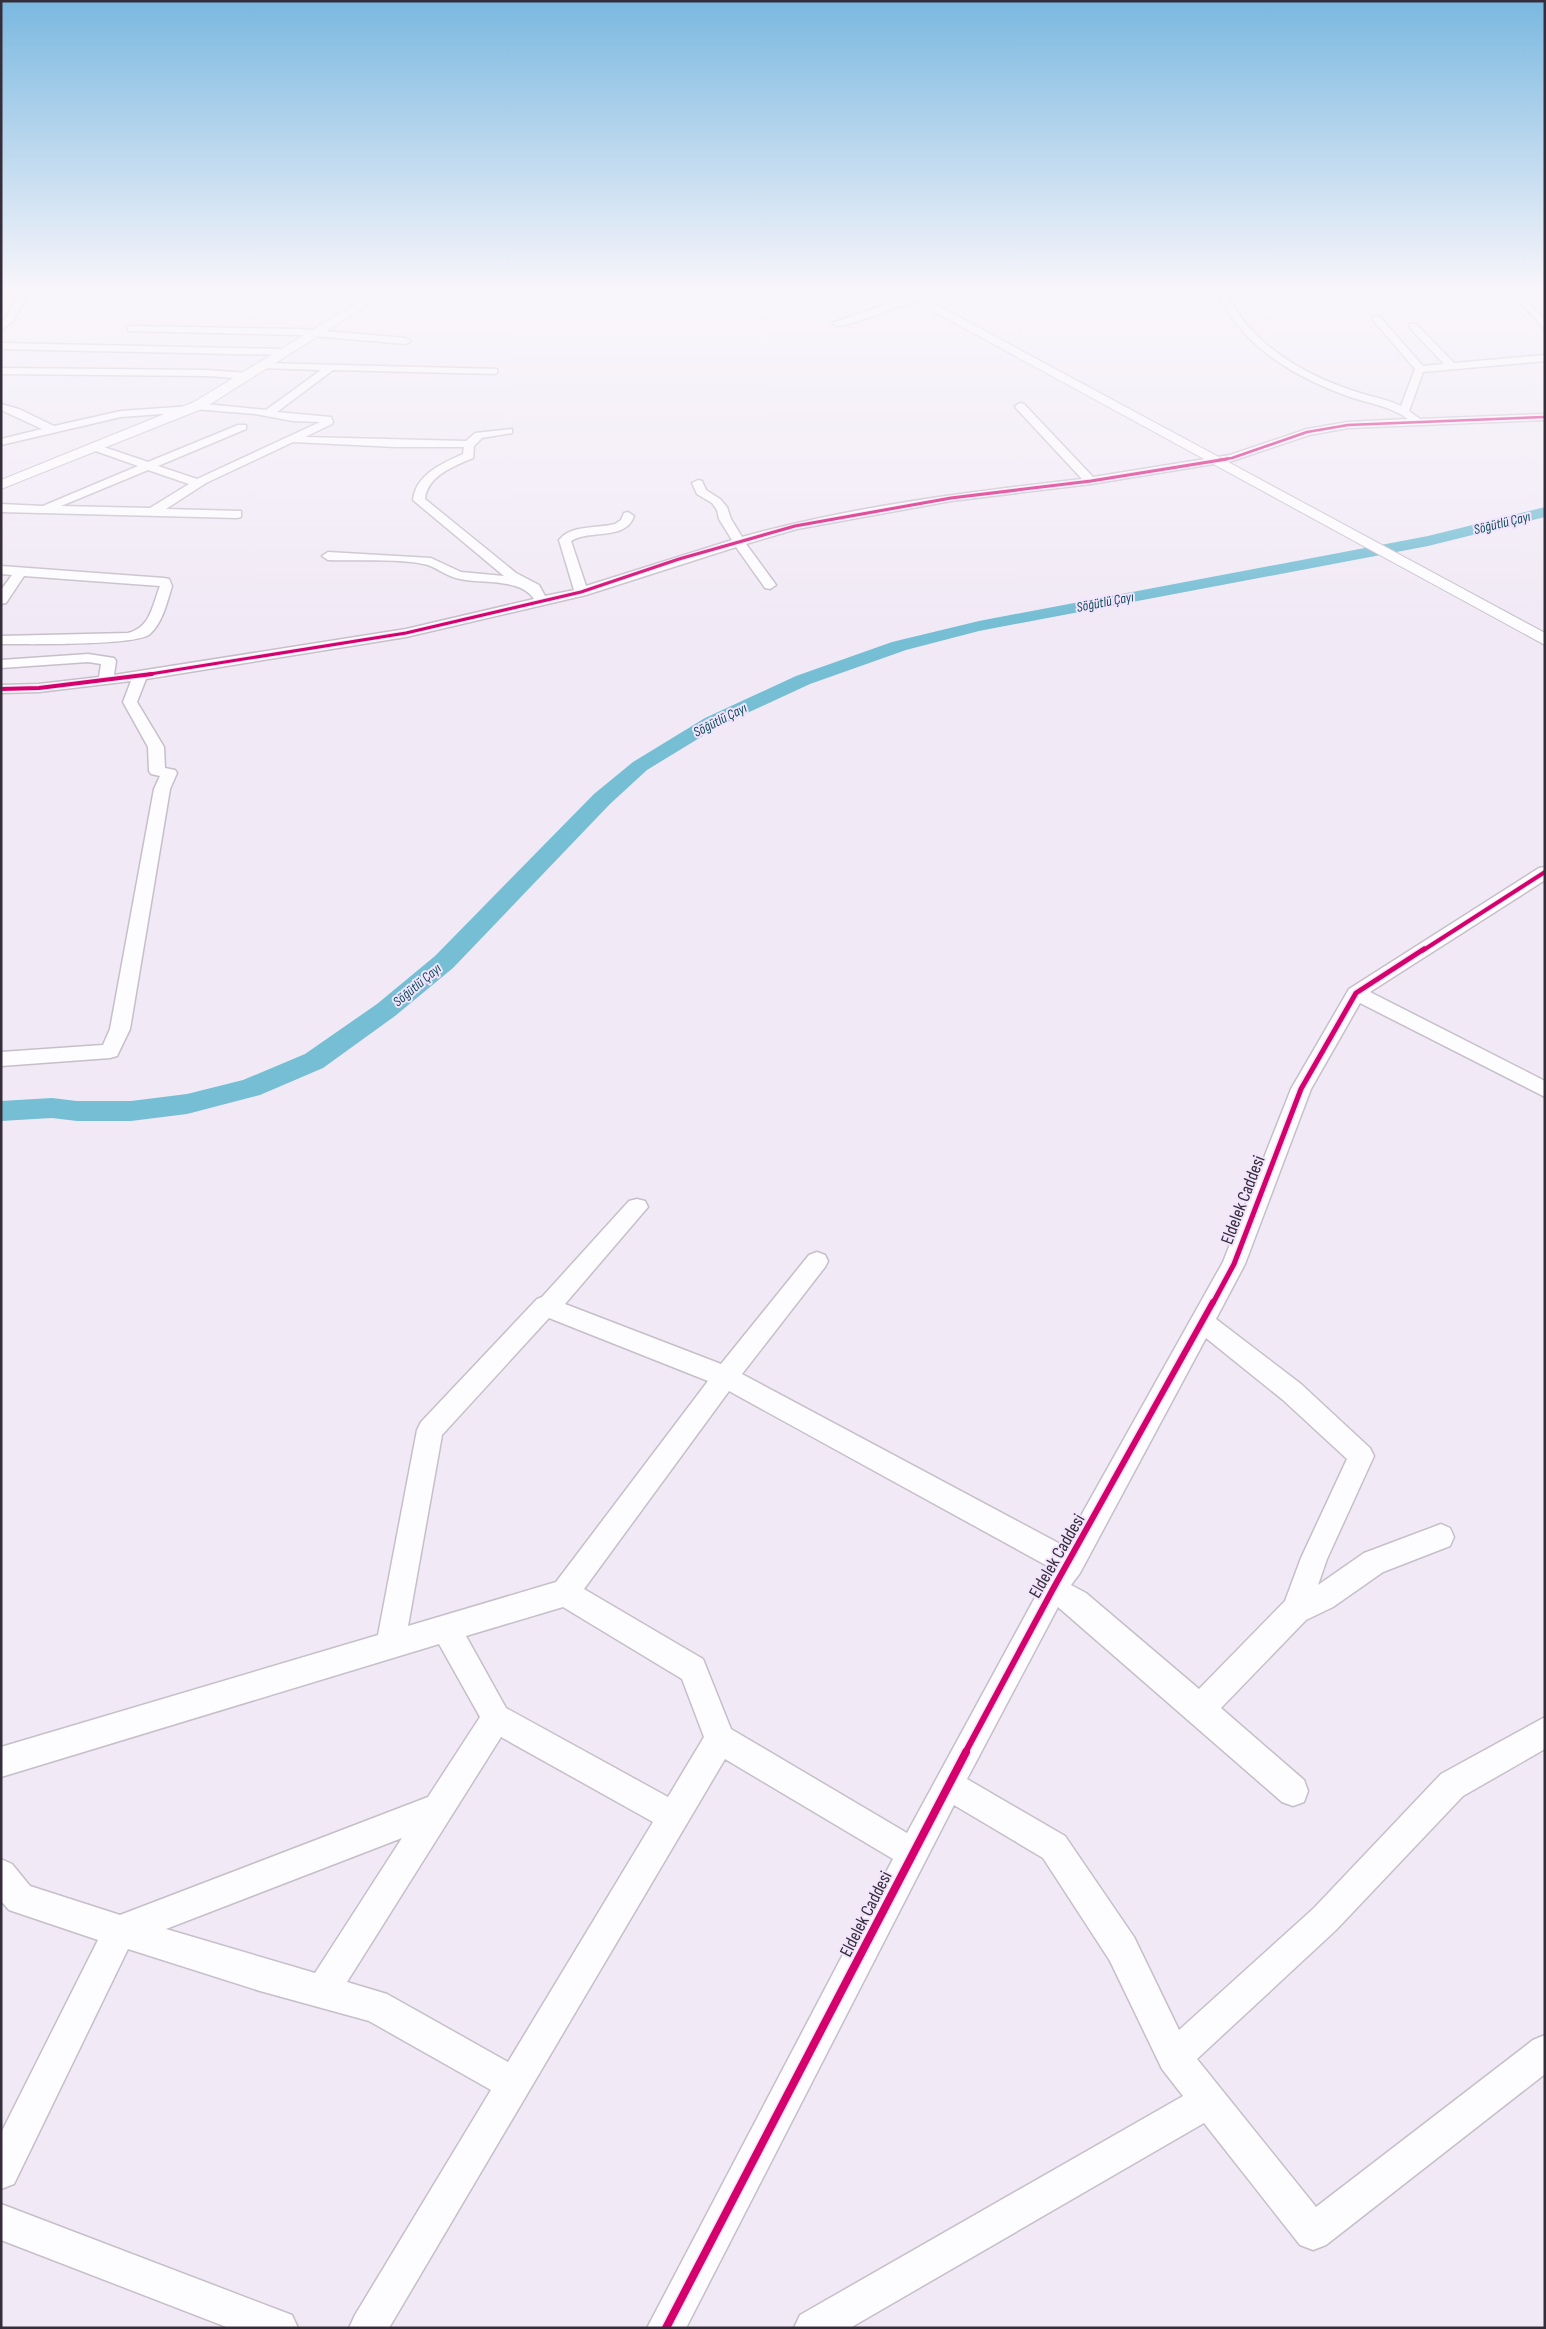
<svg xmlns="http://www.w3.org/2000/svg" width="1546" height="2329" font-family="'Sofia Sans Condensed',sans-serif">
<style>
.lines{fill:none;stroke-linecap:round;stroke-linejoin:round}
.river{fill:#76bed4;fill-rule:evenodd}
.minor-casing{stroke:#c6bfca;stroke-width:3}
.major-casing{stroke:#c6bfca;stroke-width:2}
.minor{fill:#fdfcfe;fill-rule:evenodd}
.major{fill:#fdfcfe;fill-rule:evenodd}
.cycleway-far5-casing{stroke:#f2e4fc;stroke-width:4}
.cycleway-far4-casing{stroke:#f2e4fc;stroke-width:5}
.cycleway-far3-casing{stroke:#f2e4fc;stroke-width:6}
.cycleway-far2-casing{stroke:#f2e4fc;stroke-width:8}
.cycleway-far1-casing{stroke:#f2e4fc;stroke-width:9}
.cycleway-casing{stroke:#f2e4fc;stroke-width:11}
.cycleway-far5{stroke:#d6006c;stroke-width:2.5}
.cycleway-far4{stroke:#d6006c;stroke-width:3}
.cycleway-far3{stroke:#d6006c;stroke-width:4}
.cycleway-far2{stroke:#d6006c;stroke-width:5}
.cycleway-far1{stroke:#d6006c;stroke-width:6}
.cycleway{stroke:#d6006c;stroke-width:8}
.labels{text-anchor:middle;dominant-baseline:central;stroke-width:4;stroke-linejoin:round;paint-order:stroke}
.far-water-label{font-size:14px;font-style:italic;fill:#114e5c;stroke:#f2e4fc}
.near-street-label{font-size:18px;fill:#352e3a;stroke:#f2e4fc}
</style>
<rect width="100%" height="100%" fill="#f1eaf6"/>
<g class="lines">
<polygon class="river" points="1545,507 1545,517 1428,546 979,631 906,650 810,684 719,726 647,770 610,804 453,968 395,1016 323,1068 260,1095 187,1114 131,1121 77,1121 52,1118 1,1121 1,1101 52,1098 77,1101 131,1101 187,1094 243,1080 305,1054 377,1004 435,956 594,794 633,762 705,718 796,676 892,642 979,621 1428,536"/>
<g class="minor-casing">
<g id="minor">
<polygon points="21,291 29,291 13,321 1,330 1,322 6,318"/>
<polygon points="728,291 710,295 706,292 706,291"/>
<path d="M1217,291H1225C1250,344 1303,375 1357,392C1371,397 1387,399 1401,406L1415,369L1373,320V316H1379L1423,366L1444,364L1410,328V324H1416L1454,363L1545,355V361L1423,372L1409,411L1420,419L1545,414V420L1348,428L1309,435L1232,461L1091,484L951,501L797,529L746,544L776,585L770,589L765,588L736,547L586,595L406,637L146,679L137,702L164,747L165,768L175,770L177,773L170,789L130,1029L117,1056L110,1058L1,1066V1052L103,1045L110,1029L154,789L160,776L151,774L149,771L148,747L123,702L131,681L39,692L1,693V685L39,684L99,677L101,664L88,662L1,668V660L88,654L114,658L116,661L114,675L406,629L534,599C521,578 483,584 460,579C448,577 439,569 428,565C404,558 355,561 328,560L322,556L328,552L431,558L461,572L504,576L413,500C416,474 443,463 463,454L464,447H396L293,442L206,483L166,509L241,511V517L237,518L1,512V504L43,506L138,466L90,449V445H98L148,462L238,425H246V429L158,466L197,479L320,422L293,421L255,414L194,409L189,412L121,417L1,445V439L42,429L1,410V404L19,409L54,426L121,411L191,406L196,403L266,410L321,370L260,368V364L263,363L497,369V373L494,374L333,370L277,412L331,417L333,422L332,424L305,437L466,441L475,433L512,429V433L482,438L474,446L473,458C454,466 427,476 425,499L516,573L539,585L545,596L574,590L559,540C572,524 597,529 615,524L621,520L624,513L628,512L634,516C626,541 589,529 571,541L586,586L732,540L719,519L717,510L712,503L697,494L692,483L698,480L702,481L706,490L720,499L727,507L731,519L742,537C853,506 968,492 1082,479L1016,408L1015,406L1020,403L1024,404L1093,477L1230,455L1307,429L1348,422L1408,419C1390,406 1368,403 1347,396C1293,376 1241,346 1217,291ZM148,470L189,484L150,508L61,506Z"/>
<polygon points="1361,291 1369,291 1370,293 1366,296"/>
<path d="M916,296L919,297V301C891,307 866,322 837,326L832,323L893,302Z"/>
<polygon points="1525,300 1545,320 1545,329 1521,303"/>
<polygon points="131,326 301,329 406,338 411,341 406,344 301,335 128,331 128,327"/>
<polygon points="1,343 285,349 290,352 285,355 1,349"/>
<polygon points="1,368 207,370 247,373 252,376 247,379 207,376 1,374"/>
<path d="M1,566L164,578L169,579L172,586C167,602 163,622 150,634C138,646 25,644 1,644V636L128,633C151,627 152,606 160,586L24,576L6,603L1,604V590L12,575L1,574Z"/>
<path d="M1545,867V880L1370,992L1545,1081V1097L1360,1003L1311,1089L1245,1264L1216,1319L1301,1384L1370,1448L1374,1456L1327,1559L1318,1585L1364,1553L1441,1524L1450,1528L1454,1537L1450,1546L1383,1572L1333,1607L1306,1620L1221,1708L1304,1780L1308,1791L1304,1802L1293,1806L1282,1802L1058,1607L967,1779L1065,1836L1134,1937L1179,2030L1314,1908L1441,1774L1545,1717V1749L1463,1796L1336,1930L1197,2059L1316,2207L1533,2040L1545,2035V2074L1326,2245L1313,2250L1300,2245L1204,2123L850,2328H794L800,2315L1183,2096L1162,2069L1110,1961L1043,1858L954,1805L686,2328H647L893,1859L725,1759L389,2328H349L355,2315L491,2090L369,2021L260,1991L128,1949L14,2184L1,2189V2133L98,1940L9,1910L1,1901V1859L12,1864L30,1886L120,1915L428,1797L480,1717L439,1644L1,1777V1747L378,1635L417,1430L421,1422L537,1299L542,1297L629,1201L637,1199L645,1201L648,1207L565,1304L721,1364L809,1255L817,1252L825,1255L828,1261L825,1267L742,1374L1064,1546L1223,1262L1291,1089L1349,989L1539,868ZM549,1318L708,1381L556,1582L408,1626L442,1435ZM1206,1338L1283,1400L1347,1459L1301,1558L1285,1601L1199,1689L1086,1593L1071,1585L1080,1573ZM729,1391L1051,1568L907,1833L731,1729L703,1659L584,1589ZM563,1607L682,1679L704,1737L668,1797L506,1708L466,1636ZM501,1737L653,1822L508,2062L387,1994L347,1982ZM402,1838L315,1973L166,1929Z"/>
<polygon points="1,2204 292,2315 298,2328 229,2328 1,2240"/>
</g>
</g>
<g class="major-casing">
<g id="major">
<polygon points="376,291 390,291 204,408 1,489 1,480 194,402"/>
<polygon points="896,291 911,291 1545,633 1545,645"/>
</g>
</g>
<use href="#minor" class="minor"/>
<use href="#major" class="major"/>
<g class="cycleway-far5-casing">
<polyline id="cycleway-far5" points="1219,460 1232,458 1307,432 1348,425 1545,417"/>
</g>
<g class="cycleway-far4-casing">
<polyline id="cycleway-far4" points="144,675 406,633 581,592 679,559 795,526 951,498 1091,481 1227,459"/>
</g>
<g class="cycleway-far3-casing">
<g id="cycleway-far3">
<polyline points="1,689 39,688 152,674"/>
<polyline points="1422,951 1545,872"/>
</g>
</g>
<g class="cycleway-far2-casing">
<polyline id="cycleway-far2" points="1213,1303 1234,1264 1301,1089 1356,993 1424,949"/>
</g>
<g class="cycleway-far1-casing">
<polyline id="cycleway-far1" points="965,1753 1053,1589 1213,1302"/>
</g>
<g class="cycleway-casing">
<polyline id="cycleway" points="666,2328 966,1752"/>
</g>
<use href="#cycleway-far5" class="cycleway-far5"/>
<use href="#cycleway-far4" class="cycleway-far4"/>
<use href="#cycleway-far3" class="cycleway-far3"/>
<use href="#cycleway-far2" class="cycleway-far2"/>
<use href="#cycleway-far1" class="cycleway-far1"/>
<use href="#cycleway" class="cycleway"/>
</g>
<linearGradient id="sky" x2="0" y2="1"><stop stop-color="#7ab8e0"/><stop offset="0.47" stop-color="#f9f6fb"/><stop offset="1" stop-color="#f9f6fb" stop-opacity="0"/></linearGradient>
<rect width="1546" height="617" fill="url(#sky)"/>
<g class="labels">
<g class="far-water-label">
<text transform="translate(1502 523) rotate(-14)">Söğütlü Çayı</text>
<text transform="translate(1105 602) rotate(-11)">Söğütlü Çayı</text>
<text transform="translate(720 720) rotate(-27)">Söğütlü Çayı</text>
<text transform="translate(417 985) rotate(-40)">Söğütlü Çayı</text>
</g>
<g class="near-street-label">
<text transform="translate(1243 1200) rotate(-69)">Eldelek Caddesi</text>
<text transform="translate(1057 1556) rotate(-60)">Eldelek Caddesi</text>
<text transform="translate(866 1914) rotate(-63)">Eldelek Caddesi</text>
</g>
</g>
<rect width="1546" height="2329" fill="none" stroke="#352e3a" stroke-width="5"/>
</svg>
